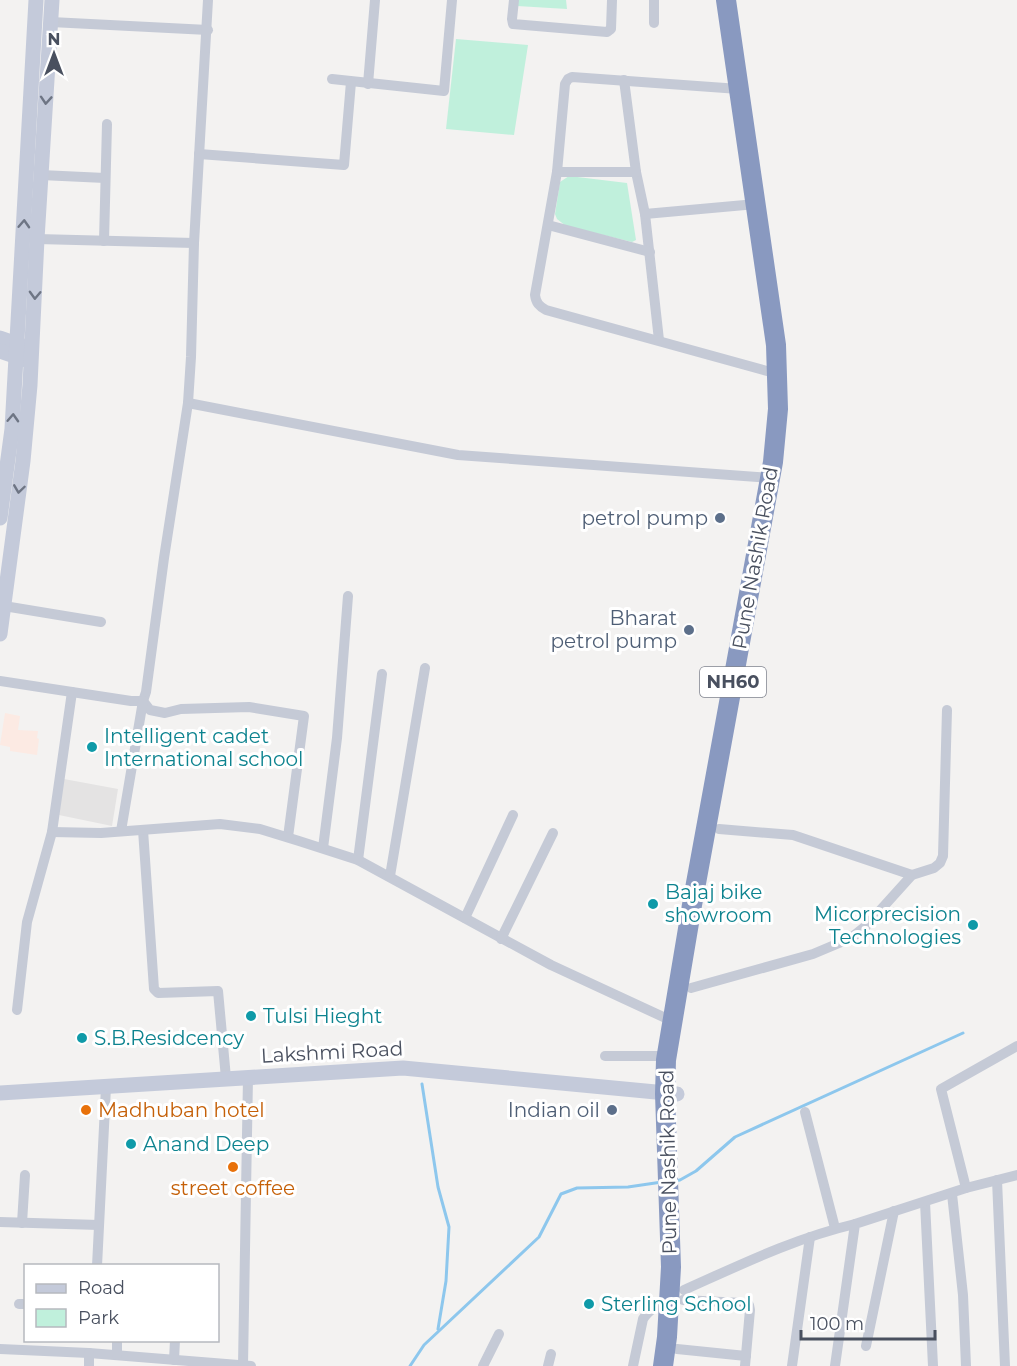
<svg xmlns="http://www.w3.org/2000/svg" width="1017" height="1366" font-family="Montserrat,sans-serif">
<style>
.education{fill:#e4e3e3}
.medical{fill:#fceae3}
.green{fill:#c0f0dc}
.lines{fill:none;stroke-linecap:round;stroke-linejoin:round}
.stream{stroke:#8dc7ed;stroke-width:3}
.street{stroke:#c5cad6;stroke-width:10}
.secondary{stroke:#c4cada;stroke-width:15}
.highway{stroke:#8999c0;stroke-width:20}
.oneway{stroke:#6e7584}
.service-dot{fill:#5c6f8a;stroke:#fff;stroke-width:2}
.culture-dot{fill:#0f9aa8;stroke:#fff;stroke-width:2}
.food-dot{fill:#e8710a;stroke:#fff;stroke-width:2}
.labels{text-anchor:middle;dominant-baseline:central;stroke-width:6;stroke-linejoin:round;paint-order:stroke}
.shield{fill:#fff;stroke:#80848f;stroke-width:1.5}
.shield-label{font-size:18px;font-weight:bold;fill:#49505f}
.service-label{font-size:20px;fill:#4e5e75;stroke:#fff;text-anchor:end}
.street-label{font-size:20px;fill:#49505f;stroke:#fff}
.culture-label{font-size:20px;fill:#0d838f;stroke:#fff;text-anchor:start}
.food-label{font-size:20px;fill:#c56008;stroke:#fff;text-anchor:start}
</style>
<rect width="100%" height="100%" fill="#f3f2f1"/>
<polygon class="education" points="64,779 118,789 112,826 59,815"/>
<polygon class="medical" points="5,713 20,716 18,730 38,731 37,738 39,739 37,755 10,751 10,747 0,745"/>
<g class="green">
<polygon points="518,0 566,0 567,9 517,6"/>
<polygon points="456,39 528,45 514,135 446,129"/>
<polygon points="569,176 627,183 636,240 632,242 566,226 557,219 555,214 560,182"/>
</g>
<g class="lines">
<g class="stream">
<polyline points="422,1084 438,1187 449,1227 446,1281 438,1329"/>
<polyline points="675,1181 680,1180 696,1171 735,1137 963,1033"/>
<polyline points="410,1366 424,1345 539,1237 561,1194 577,1188 628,1187 662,1182"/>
</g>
<g class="street">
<polyline points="514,0 512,19 513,24 607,32 611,29 612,0"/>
<polyline points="51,22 208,30"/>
<polyline points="654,23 654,0"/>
<polyline points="332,79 444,91 452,0"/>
<polyline points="624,80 636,172 645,214 659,340"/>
<polyline points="368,84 375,0"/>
<path d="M739,89L572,77L568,79L565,84L557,172L535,295C536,303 539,306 546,310L778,374"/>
<polyline points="199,154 344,165 351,82"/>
<polyline points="557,172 636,172"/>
<polyline points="41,175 105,178"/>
<polyline points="645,214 756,204"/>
<polyline points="548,225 650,252"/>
<polyline points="37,239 194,243"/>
<polyline points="104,241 107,124"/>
<polyline points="188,403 458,455 770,478"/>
<polyline points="4,606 101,622"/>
<polyline points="0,681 72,692 52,832 27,922 17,1010"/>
<polyline points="72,692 131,701 143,701 146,692 164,558 188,403 191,357 194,243 208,0"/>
<polyline points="143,701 150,710 165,713 181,709 249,707 304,716 288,837"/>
<polyline points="719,829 793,835 912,875"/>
<polyline points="143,830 154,989 158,993 218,991 226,1078"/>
<polyline points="121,831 143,701"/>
<polyline points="52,832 101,833 220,824 260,829 299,841 358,860 551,965 672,1021"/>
<polyline points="323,848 337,738 348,596"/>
<polyline points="358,860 382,674"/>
<polyline points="390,876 425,668"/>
<polyline points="465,918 513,815"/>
<polyline points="501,939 553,833"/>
<polyline points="691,988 813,954 851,938 866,926 912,875 934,868 940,863 943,856 947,710"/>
<polyline points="605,1056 667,1056"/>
<polyline points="805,1112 835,1228"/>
<polyline points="997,1180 1005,1366"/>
<polyline points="966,1188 941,1089 1017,1046"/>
<polyline points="952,1194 963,1295 966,1366"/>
<polyline points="925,1202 933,1366"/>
<polyline points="0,1222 99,1225"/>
<polyline points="22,1223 25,1175"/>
<polyline points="97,1266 106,1087"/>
<path d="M684,1290C740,1265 795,1238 855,1224"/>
<polyline points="683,1300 742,1303 749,1305 750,1310 745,1366"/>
<polyline points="19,1304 26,1304"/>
<polyline points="866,1346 894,1211"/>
<polyline points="0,1349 89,1353 251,1366"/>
<polyline points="677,1349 746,1356"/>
<polyline points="117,1355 117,1340"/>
<polyline points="174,1360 175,1340"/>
<polyline points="243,1365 248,1077"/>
<polyline points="89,1366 89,1353"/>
<polyline points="483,1366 499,1334"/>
<polyline points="548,1366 551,1354"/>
<path d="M633,1366L643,1319C650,1308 657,1306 669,1303"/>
<polyline points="792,1366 810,1237"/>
<polyline points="835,1366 855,1224 966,1188 1017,1175"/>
</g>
<g class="secondary">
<polyline points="0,338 26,347"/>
<polyline points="0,351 26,360"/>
<polyline points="0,518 12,429 36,0"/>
<polyline points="0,634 23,461 30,385 37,239 52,0"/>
<polyline points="0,1093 403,1068 677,1094"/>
</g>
<polyline class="highway" points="663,1366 667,1337 671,1267 665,1094 666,1060 692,905 773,462 778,409 776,345 726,0"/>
</g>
<defs><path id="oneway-chevron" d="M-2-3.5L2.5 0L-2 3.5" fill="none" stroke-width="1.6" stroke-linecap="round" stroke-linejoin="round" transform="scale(1.5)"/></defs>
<g class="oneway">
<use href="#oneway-chevron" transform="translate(46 100) rotate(94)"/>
<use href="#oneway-chevron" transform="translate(24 224) rotate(-87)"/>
<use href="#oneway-chevron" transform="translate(35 295) rotate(92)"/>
<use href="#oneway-chevron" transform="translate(13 418) rotate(-87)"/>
<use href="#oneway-chevron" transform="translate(19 489) rotate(98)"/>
</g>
<g class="service-dot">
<circle cx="720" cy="518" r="6"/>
<circle cx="689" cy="630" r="6"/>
<circle cx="612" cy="1110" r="6"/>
</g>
<g class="culture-dot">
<circle cx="92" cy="747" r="6"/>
<circle cx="653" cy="904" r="6"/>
<circle cx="973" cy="925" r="6"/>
<circle cx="251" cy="1016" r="6"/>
<circle cx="82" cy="1038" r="6"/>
<circle cx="131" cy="1144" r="6"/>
<circle cx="589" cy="1304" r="6"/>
</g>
<g class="food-dot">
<circle cx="86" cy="1110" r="6"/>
<circle cx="233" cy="1167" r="6"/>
</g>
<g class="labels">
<rect class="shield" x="700" y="667" width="66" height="30" rx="4.5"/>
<g class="shield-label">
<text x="733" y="682">NH60</text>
</g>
<g class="service-label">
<text x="708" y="518">petrol pump</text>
<text x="677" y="618">Bharat<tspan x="677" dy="23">petrol pump</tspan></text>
<text x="600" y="1110">Indian oil</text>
</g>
<g class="street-label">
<text transform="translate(755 558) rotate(-80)">Pune Nashik Road</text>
<text transform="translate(332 1052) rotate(-3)">Lakshmi Road</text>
<text transform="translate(668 1162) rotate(-91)">Pune Nashik Road</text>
</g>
<g class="culture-label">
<text x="104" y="736">Intelligent cadet<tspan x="104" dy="23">International school</tspan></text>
<text x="665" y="892">Bajaj bike<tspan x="665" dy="23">showroom</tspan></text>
<text x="961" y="914" text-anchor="end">Micorprecision<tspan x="961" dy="23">Technologies</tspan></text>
<text x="263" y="1016">Tulsi Hieght</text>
<text x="94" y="1038">S.B.Residcency</text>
<text x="143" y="1144">Anand Deep</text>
<text x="601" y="1304">Sterling School</text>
</g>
<g class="food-label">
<text x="98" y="1110">Madhuban hotel</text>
<text x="233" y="1188" text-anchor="middle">street coffee</text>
</g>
</g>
<rect x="24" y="1264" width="195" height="78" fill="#ffffff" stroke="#b6b9bf" stroke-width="1.5"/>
<rect x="36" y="1284" width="30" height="9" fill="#c4cada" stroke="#b6b9bf" stroke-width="1.5"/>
<text x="78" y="1294" font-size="18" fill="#49505f">Road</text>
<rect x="36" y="1309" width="30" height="18" fill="#c0f0dc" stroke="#b6b9bf" stroke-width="1.5"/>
<text x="78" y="1324" font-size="18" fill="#49505f">Park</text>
<g transform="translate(54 54)" stroke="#ffffff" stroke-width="4.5" paint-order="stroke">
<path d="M0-4.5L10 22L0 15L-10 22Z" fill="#49505f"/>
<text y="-9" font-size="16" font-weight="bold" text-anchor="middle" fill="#49505f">N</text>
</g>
<path d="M801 1330v9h134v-9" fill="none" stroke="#49505f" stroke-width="3"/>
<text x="810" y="1330" font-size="18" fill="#49505f" stroke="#ffffff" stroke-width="4.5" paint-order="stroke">100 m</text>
</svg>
